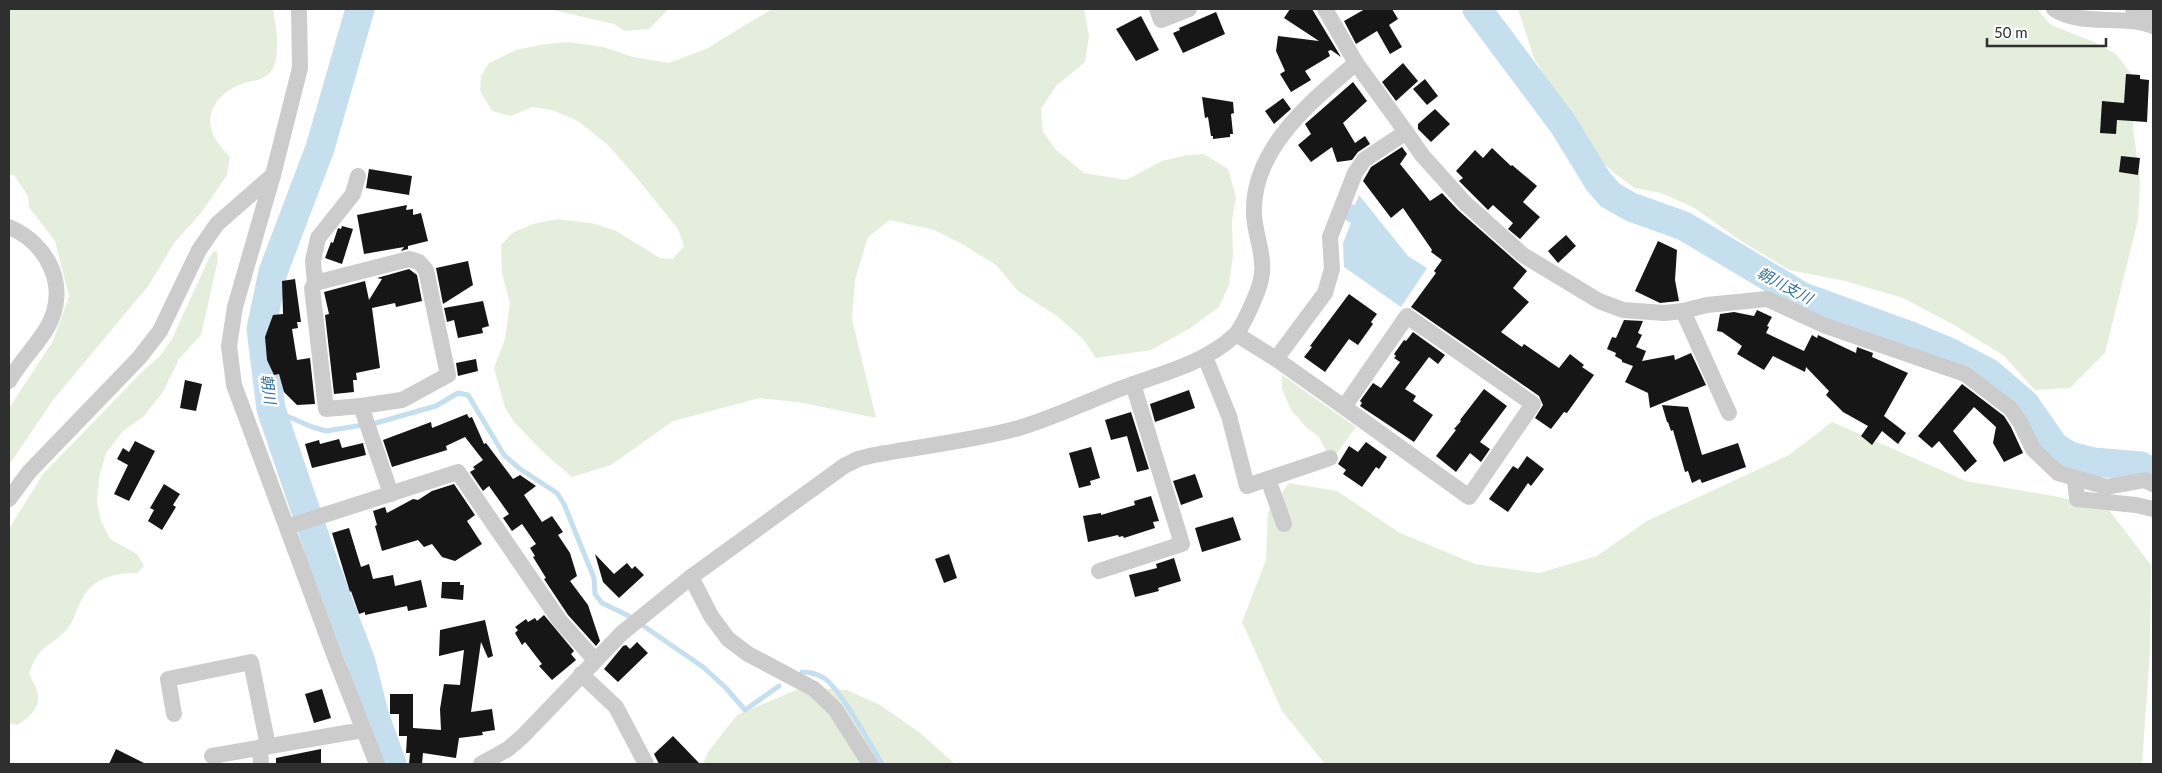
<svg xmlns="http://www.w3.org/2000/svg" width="2162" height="773" font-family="Lato,'Noto Sans JP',sans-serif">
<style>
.green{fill:#e5eedc}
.water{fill:#c6dfef}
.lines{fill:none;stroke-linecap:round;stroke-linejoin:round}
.stream{stroke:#c6dfef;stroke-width:5}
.river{stroke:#c6dfef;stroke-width:29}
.building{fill:#161616}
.minor{stroke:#ccc;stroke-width:16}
.labels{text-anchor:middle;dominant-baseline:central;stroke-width:5;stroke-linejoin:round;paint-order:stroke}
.water-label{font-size:15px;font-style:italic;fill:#34729a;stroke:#fff}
</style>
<rect width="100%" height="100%" fill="#fff"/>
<g class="green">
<path d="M9,9H273C276,23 281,57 272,70C265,80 256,80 245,83C226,88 206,106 211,128C213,139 223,149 230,157L227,175L201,213L174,243L149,285L53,400L9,465V408L53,341L69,296L55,241L29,207L28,196L14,175H9Z"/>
<polygon points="549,9 667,9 667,11 649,29 625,31 614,24"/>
<polygon points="772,9 1084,9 1089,36 1085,62 1056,86 1041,109 1043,132 1056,150 1084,173 1126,180 1162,161 1187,155 1204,154 1228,169 1236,197 1232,221 1233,255 1229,285 1219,307 1189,329 1151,350 1096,358 1083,339 1057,316 1018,291 996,265 964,245 934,230 890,220 868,237 855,280 852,319 876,418 803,403 760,398 673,421 611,465 572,477 544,453 515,423 505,408 494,368 505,339 510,303 502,273 501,245 512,233 533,224 557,219 591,223 616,231 660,258 673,259 684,246 678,229 632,172 608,145 578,121 552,110 532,107 511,116 492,111 480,91 481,76 489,63 516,50 545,44 569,42 603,47 633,57 669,63 706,49"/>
<polygon points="1518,9 2037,9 2051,25 2094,42 2116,54 2136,80 2133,127 2140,182 2138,220 2105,353 2070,388 2035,390 2003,355 1954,325 1903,298 1845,281 1789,270 1738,239 1693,207 1661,193 1635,188 1615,174 1590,150 1534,58"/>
<path d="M217,251L218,260L201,335L179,359L163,392L143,417L123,431L106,453L99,478L97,503L101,521L110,539L137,554L144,566L137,573C112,573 90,579 80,603C76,611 73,622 68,628C51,647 38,645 29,674C43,699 42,709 17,725L9,723V529L43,474L143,371L160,356L172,339L209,258L213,252Z"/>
<polygon points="1282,375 1356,427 1331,461 1319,437 1307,428 1291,410 1282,389"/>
<polygon points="1832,422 1966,481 2059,497 2109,510 2151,565 2150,649 2142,764 1325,764 1282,711 1242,622 1266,560 1268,512 1289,483 1337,491 1400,533 1475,564 1539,573 1597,556 1647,521 1789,455"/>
<polygon points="803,687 847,690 880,705 919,732 955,764 703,764 708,752 737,715"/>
</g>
<polygon class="water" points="1359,195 1408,256 1427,268 1401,307 1344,267 1343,243 1351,223 1344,219 1350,204 1355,205"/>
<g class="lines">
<g class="stream">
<polyline points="271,409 312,427 326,431 376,423 436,406 458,393 468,395 504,455 520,469 557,493 564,504 594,578 595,594 602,603 629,616 703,667 725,687 745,710 779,686"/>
<path d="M802,672C810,672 817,674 824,678C840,688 871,746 882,764"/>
</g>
<g class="river">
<polyline points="360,9 320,148 273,272 261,329 271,409 324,564 361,662 375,717 392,764"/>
<polyline points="1477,9 1563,124 1598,181 1610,195 1631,207 1684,226 1801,296 1908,335 1951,353 1989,373 2025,404 2055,447 2070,456 2094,462 2141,466 2153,474"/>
</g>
</g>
<g class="building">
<polygon points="1290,9 1312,9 1341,57 1331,50 1328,51 1330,56 1305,71 1311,80 1291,92 1280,74 1285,71 1276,51 1278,36 1319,41 1284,18"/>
<polygon points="1365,9 1392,9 1398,19 1389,25 1402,47 1390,54 1377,31 1356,44 1344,21"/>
<polygon points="1216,12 1225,34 1183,53 1173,33 1180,30 1179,28"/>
<polygon points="1141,16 1159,50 1136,61 1116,29"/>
<polygon points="1403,63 1418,81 1396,101 1382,82"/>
<polygon points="2126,74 2140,75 2140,79 2149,80 2147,122 2117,120 2116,134 2100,133 2102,101 2124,103"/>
<polygon points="1425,79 1438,96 1427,105 1413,89"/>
<polygon points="1353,82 1367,101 1343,123 1355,143 1365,136 1370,144 1358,152 1352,160 1337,162 1332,147 1311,162 1298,145 1311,134 1305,124"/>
<polygon points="1202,97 1233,102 1234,113 1231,114 1233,134 1230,134 1230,137 1213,139 1213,136 1211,136 1208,117 1205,118"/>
<polygon points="1283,98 1291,109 1274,124 1265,111"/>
<polygon points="1435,109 1450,124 1431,142 1418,129 1418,124"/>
<polygon points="1402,147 1407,154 1400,164 1430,201 1442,193 1458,210 1527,271 1513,288 1529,302 1501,332 1522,347 1524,344 1559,368 1570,354 1584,365 1582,367 1594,375 1567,413 1564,412 1551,429 1535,418 1543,405 1539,396 1411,307 1436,273 1434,271 1442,260 1431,252 1432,250 1403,208 1391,218 1363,181 1371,167"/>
<polygon points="1492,148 1511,166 1512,165 1537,186 1523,202 1540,217 1520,239 1508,229 1513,223 1493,205 1488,210 1459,181 1463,178 1456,171 1466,160 1475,150 1483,158"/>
<polygon points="2121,156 2140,158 2138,175 2119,172"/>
<polygon points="369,169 412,176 409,195 366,188"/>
<polygon points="407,205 406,210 413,209 413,215 421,213 428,241 408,246 408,249 401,251 404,247 364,254 357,215"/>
<polygon points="342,226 353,229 342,264 325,258 331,242 333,243 338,228 341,229"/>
<polygon points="1566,235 1576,246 1558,263 1548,251"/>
<polygon points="1658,241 1677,250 1675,280 1679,301 1660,303 1635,291"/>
<polygon points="468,261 473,285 443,304 436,268"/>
<polygon points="409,269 417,275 422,301 396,307 395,303 372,308 380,368 356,373 357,380 353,380 354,392 334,394 325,315 329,314 324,292 365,281 369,300 382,279 377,278"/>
<polygon points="295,279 301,322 297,322 298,328 292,329 297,360 310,358 315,404 297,405 284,392 279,374 274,375 267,360 265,337 273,315 283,314 282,281"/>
<polygon points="1349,294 1377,314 1371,322 1373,324 1358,345 1349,339 1325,372 1304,357 1312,347 1310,346"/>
<polygon points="483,301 489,326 482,328 483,333 458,338 454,320 447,322 444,308"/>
<polygon points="1757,310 1772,317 1767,326 1769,327 1766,333 1804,351 1812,335 1817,338 1818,335 1856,353 1857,347 1873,353 1872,357 1908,373 1884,416 1906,433 1898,444 1882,431 1872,445 1861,436 1868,426 1843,412 1826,395 1829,391 1806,367 1805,372 1773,356 1764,370 1737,354 1742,346 1722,332 1717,331 1720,314 1734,312 1754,316"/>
<polygon points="1624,320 1643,321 1638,333 1642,335 1636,347 1646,351 1642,361 1674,355 1675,360 1691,353 1706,385 1650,408 1648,393 1625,382 1633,366 1622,362 1622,360 1615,356 1616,353 1607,349 1612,337 1616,338"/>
<polygon points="1413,332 1445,355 1438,364 1429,357 1405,389 1416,396 1413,401 1433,415 1414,442 1360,406 1362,403 1360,401 1373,383 1381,388 1400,362 1394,358 1396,356 1394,354 1404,340 1406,341"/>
<polygon points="476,359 478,371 458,376 456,363"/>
<polygon points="185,380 202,384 196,411 180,408"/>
<polygon points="1962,384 2004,416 2011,427 2023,453 2004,462 1993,443 1996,427 1974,407 1953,431 1977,461 1965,472 1939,441 1932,448 1918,436"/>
<polygon points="1484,389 1507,406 1480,442 1490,449 1481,462 1470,453 1456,472 1436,456 1456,430 1454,429 1461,421 1460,420"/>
<polygon points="1189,390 1195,408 1155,422 1150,404"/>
<polygon points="1662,405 1688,407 1702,455 1738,443 1746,467 1702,483 1700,479 1692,483 1688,471 1685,472 1673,430 1671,431 1668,422 1667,422"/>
<polygon points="1131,412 1149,469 1137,472 1127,436 1111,440 1105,420"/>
<polygon points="467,414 469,418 472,417 484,444 486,443 513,479 520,475 536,486 524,495 542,522 552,516 563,532 558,535 570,553 577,576 570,581 588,605 600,641 596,646 568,615 544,579 546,578 533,557 535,556 530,548 536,544 522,524 512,531 503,518 509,514 489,486 483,491 470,472 475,469 473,467 483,460 465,437 446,446 447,450 392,467 383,440 431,422 432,428"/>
<polygon points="339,439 342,448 363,443 366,455 312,468 305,444 319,440 320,444"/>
<polygon points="135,441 155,451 129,501 114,494 128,465 117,459 123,448 129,452"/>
<polygon points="1366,442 1387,457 1379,469 1376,467 1362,487 1343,474 1346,470 1338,464 1349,446 1358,452"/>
<polygon points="1091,447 1100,478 1090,481 1091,485 1079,488 1069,453"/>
<polygon points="1527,456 1544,469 1531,486 1528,483 1508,512 1489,499 1513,466 1518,469"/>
<polygon points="1195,474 1203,497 1181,505 1173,481"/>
<polygon points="164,484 180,494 173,505 176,507 162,530 148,521 154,510 150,508"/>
<polygon points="454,484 475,515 467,521 482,544 455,561 442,557 432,544 424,547 418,540 382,551 375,526 377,525 373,511 385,507 387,513 413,499 418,500 432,491"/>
<polygon points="1151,496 1159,521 1153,522 1155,528 1124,538 1123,536 1119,537 1118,535 1088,542 1083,516 1101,513 1101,515 1135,505 1134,501"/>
<polygon points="1233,517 1241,540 1202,552 1195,528"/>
<polygon points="349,528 361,567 369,564 373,579 393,575 395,586 421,580 427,607 408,611 407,606 365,615 365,612 359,614 351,591 350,592 332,533"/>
<polygon points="595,554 614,574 627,563 632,569 635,566 644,575 619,598 603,582"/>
<polygon points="949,554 957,578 944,583 935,559"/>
<polygon points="1174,558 1181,581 1158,588 1159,591 1135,597 1129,575 1157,568 1156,564"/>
<polygon points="442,582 460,582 460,585 464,585 463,600 441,598"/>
<polygon points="544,615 574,651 571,654 576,660 552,680 539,666 542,664 525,642 522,645 515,633 518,630 515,627 526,619 528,622 535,618 537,621"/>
<polygon points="485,620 493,656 488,658 481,642 471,712 492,709 495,730 482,732 483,735 459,738 456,758 423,753 422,764 409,764 410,753 406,753 407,736 399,736 399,714 390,714 390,694 413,694 413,728 441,730 440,709 444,684 460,685 464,650 439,656 440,630"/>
<polygon points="637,642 648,653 618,682 604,669 623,646 626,645 630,649"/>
<polygon points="322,689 331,718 314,723 305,694"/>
<polygon points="673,736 700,764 659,764 654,754"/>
<polygon points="116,749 146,764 109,764"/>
<polygon points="321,749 321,764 276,764 276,758"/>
</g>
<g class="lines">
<g class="minor">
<polyline points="299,9 300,68 273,175 235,307 229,346 234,385 335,657 377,764"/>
<polyline points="1157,9 1161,20 1189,9"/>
<polyline points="1325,9 1356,63 1406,132 1422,155 1465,203 1523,255 1599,301 1623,310 1664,313 1683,311 1707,305 1767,299 1826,326 1965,374 2011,409 2020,422 2033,449 2058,473 2107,487 2145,480 2153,484"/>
<path d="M2054,9C2080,27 2123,14 2153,26"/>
<polyline points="2133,9 2153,13"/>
<polyline points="358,176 353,194 318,238 313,261 315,283 409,259 419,262 426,270 448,375 402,400 361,406 391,494"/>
<path d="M9,227C49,244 70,288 47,328C36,346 20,362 9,381"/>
<polyline points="315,283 312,288 326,409 361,406"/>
<polyline points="1683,311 1729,413"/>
<polygon points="1407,316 1533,404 1469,497 1344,407"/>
<polyline points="1236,334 1276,359 1344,407"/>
<polyline points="1205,357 1229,416 1247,486 1330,458"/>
<polyline points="1276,359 1325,293 1332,269 1330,237 1355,173 1364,160 1406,132"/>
<polyline points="1268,479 1284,524"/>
<polyline points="2075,479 2077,499 2136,505 2153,509"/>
<polyline points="9,499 29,472 139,358 160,331 199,250 217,224 273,175"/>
<polyline points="287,527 458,472 560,621 595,660"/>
<polyline points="1099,571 1182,544 1133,384"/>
<polyline points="691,577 711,616 728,639 748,654 814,689 835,709 870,764"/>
<polyline points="581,674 616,707 646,764"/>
<polyline points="174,714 168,679 251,662 268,746"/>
<polyline points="260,747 261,764"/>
<polyline points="212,756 363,730"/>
<path d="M481,764L508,749L523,736L622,633L691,577L844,466L858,459L874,455C922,446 972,441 1019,428C1056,417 1090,400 1125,387C1163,373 1203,364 1234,336C1242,329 1259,291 1261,279C1266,259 1255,235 1254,215C1251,149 1311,102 1356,63"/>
</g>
</g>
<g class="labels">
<g class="water-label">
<text transform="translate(1785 285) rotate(28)">朝川支川</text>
<text transform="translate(269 389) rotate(82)">朝川</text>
</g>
</g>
<rect width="2162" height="773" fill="none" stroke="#2f2f2f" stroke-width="20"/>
<path d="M1987 38v8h119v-8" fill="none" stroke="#2f2f2f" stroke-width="2.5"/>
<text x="1994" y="38" font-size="15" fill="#2f2f2f" stroke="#ffffff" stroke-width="4" paint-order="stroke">50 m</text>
</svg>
